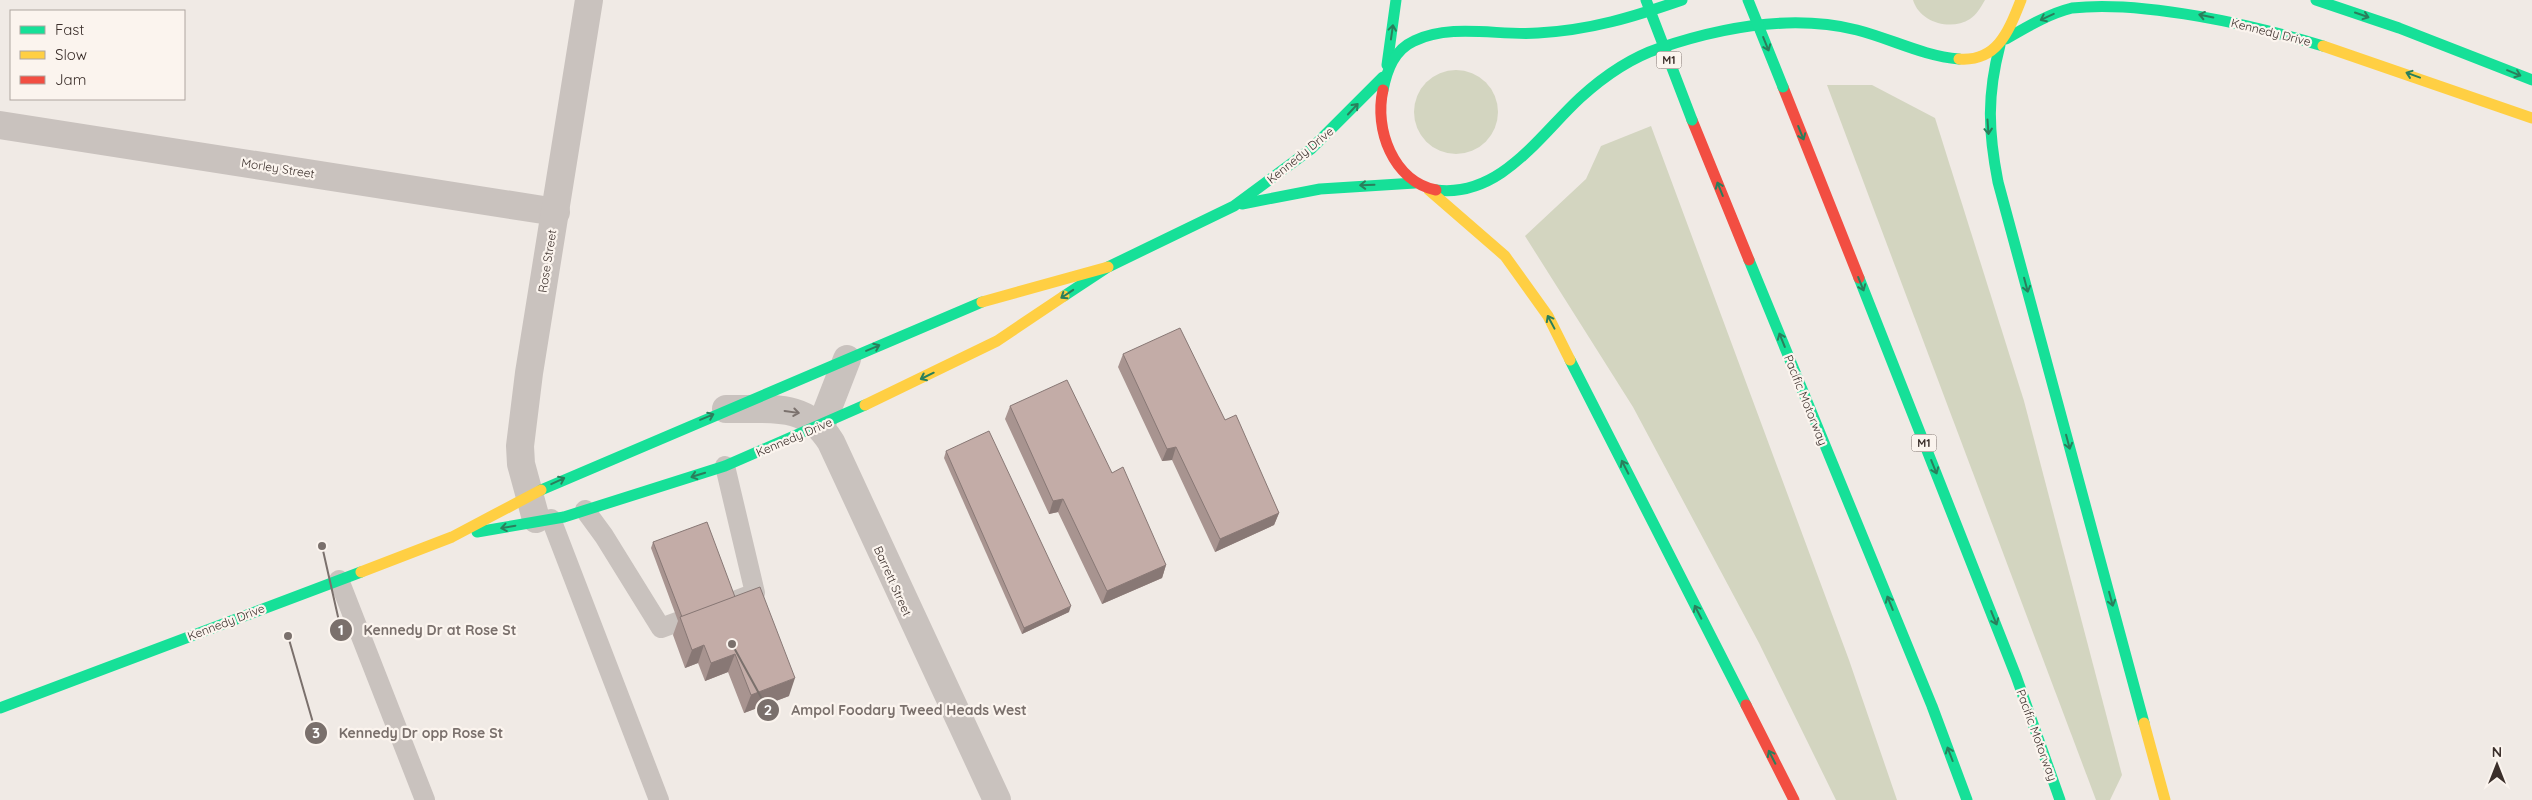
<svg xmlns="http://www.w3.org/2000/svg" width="2532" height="800" font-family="Quicksand,sans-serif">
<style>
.green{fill:#d3d5c0}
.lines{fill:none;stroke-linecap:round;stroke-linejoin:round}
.lane{stroke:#c9c2be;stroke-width:20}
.street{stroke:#c9c2be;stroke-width:28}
.fast{stroke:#16e098;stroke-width:11}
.slow{stroke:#ffcf43;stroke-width:11}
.jam{stroke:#f24e42;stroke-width:11}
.fast-bridge{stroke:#16e098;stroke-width:11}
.wall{fill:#a89490}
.shaded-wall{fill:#887875}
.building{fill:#c3aca7;stroke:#887875}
.oneway{stroke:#2a7f5c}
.oneway2{stroke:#7b716d}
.labels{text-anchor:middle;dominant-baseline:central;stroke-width:4.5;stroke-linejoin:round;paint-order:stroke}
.shield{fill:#fbf4ee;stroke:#756a66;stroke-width:1}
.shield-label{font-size:11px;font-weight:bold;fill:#3b2f2b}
.street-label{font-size:12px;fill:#3b2f2b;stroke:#fbf4ee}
.leader{fill:none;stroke:#7a706c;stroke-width:2}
.callout-dot{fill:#7a706c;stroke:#fbf4ee;stroke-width:2}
.mark-label{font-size:15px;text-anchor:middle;font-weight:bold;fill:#fff}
.callout-label{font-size:14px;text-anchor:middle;font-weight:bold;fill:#7a706c;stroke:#fbf4ee;stroke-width:4.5;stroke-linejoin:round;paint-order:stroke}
</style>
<rect width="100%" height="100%" fill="#f0eae5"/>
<g class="green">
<path d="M1913,0H1985C1981,7 1977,14 1970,19C1951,31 1920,23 1913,0Z"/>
<circle cx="1456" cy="112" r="42"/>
<polygon points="1827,85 1872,85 1935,118 2024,401 2122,775 2110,800 2096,800"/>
<polygon points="1651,126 1849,660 1897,800 1836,800 1759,643 1633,407 1525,236 1586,179 1601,146"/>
</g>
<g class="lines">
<g class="lane">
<polyline points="725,466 755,593 734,601"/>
<polyline points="585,510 604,536 661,628 702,613"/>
<polyline points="551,519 659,800"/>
<polyline points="339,580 425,800"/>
</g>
<g class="street">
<polyline points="0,125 556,212"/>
<path d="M726,409C769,410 806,401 831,442L997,800"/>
<polyline points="821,426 847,359"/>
<polyline points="536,519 521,464 520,446 529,373 589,0"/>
</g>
<g class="fast">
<polyline points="2316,0 2399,28 2532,80"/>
<path d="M2006,39C2027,27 2048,14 2072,8C2142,0 2254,25 2323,46"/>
<path d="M2000,45C1987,95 1988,131 1998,182L2144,723"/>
<polyline points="1387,65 1396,0"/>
<path d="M1383,90C1387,70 1394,50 1414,41C1451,23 1499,36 1538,33C1591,30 1633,17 1682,0"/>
<path d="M1436,190C1500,198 1539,136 1580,98C1603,77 1630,58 1660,48C1722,27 1792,14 1857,30C1892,39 1923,56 1959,59"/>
<polyline points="1242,204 1320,189 1415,183"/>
<polyline points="1749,260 1932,706 1967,800"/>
<polyline points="1859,278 2016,676 2060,800"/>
<polyline points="1064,296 1108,267 1234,206 1311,149 1383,77"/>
<polyline points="1570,360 1746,705"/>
<polyline points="541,490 982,302"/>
<polyline points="477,532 564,517 725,466 865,405"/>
<polyline points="0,708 361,572"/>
</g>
<g class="slow">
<polyline points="2323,46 2532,118"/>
<path d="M1959,59C1998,62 2009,30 2021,0"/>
<polyline points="1429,190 1505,256 1548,316 1570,360"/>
<polyline points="982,302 1108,267"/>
<polyline points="865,405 997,341 1064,296"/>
<polyline points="361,572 452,537 541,490"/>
<polyline points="2144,723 2165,800"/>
</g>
<g class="jam">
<polyline points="1783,87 1859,278"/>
<path d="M1383,90C1374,129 1393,181 1436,190"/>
<polyline points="1692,120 1749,260"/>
<polyline points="1746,705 1794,800"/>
</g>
<g class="fast-bridge">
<polyline points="1646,0 1692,120"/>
<polyline points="1748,0 1783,87"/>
</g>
</g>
<g class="wall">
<polygon points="1123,354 1225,420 1279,513 1274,525 1215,552 1172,460 1162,461 1118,367"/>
<polygon points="1010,406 1112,473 1166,565 1162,578 1102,604 1058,512 1049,514 1005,419"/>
<polygon points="946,451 1069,612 1022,634 944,458"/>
<polygon points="653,542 735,597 789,696 744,713 728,672 705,681 698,663 685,668 673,635 678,621 651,548"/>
</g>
<g class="shaded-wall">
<polygon points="1176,447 1172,460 1162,461 1167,449"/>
<polygon points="1063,499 1058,512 1049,514 1053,501"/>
<polygon points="1279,513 1274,525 1215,552 1220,539"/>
<polygon points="1166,565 1162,578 1102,604 1107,591"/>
<polygon points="1071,606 1069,612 1022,634 1024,628"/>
<polygon points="704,645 698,663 685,668 692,650"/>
<polygon points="735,654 728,672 705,681 711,663"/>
<polygon points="795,678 789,696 744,713 751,695"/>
</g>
<g class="building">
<polygon points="1180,328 1225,420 1236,415 1279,513 1220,539 1176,447 1167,449 1123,354"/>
<polygon points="1067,380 1112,473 1123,467 1166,565 1107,591 1063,499 1053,501 1010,406"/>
<polygon points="989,431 1071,606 1024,628 946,451"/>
<polygon points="707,522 735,597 682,617 653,542"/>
<polygon points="760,587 795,678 751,695 735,654 711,663 704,645 692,650 680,617"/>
</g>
<defs><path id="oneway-shaft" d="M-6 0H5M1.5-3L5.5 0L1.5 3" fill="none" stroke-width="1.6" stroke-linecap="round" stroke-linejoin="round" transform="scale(1.25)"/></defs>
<g class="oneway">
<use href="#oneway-shaft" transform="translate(2362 15) rotate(19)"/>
<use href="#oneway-shaft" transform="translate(2206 16) rotate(-168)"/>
<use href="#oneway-shaft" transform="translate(2047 17) rotate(155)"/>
<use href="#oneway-shaft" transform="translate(1392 32) rotate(-82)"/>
<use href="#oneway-shaft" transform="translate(1766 44) rotate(68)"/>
<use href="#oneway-shaft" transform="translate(2514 73) rotate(22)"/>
<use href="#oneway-shaft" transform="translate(2413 75) rotate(-160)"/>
<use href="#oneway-shaft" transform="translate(1353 109) rotate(-47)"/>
<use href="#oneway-shaft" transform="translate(1988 127) rotate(86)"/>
<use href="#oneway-shaft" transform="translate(1801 133) rotate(68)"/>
<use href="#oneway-shaft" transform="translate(1367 185) rotate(178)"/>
<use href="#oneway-shaft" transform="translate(1720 189) rotate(-112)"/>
<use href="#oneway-shaft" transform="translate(1861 284) rotate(68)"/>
<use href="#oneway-shaft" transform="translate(2026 285) rotate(75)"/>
<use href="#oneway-shaft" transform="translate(1067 294) rotate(146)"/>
<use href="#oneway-shaft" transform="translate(1551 322) rotate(-118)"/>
<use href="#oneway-shaft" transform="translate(1782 340) rotate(-112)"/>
<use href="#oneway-shaft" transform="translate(873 348) rotate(-23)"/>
<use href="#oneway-shaft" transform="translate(927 376) rotate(154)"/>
<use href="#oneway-shaft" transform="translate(707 417) rotate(-23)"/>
<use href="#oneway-shaft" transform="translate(2068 442) rotate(75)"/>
<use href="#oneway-shaft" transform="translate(1625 467) rotate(-117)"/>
<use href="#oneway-shaft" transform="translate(1934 467) rotate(68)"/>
<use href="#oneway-shaft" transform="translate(698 475) rotate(163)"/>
<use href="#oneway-shaft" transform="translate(558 481) rotate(-25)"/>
<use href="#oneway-shaft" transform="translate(508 527) rotate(170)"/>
<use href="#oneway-shaft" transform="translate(2111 599) rotate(75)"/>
<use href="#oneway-shaft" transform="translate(1890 603) rotate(-112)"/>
<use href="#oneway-shaft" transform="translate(1698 612) rotate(-117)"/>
<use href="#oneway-shaft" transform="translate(1994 618) rotate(68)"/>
<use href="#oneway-shaft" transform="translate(1950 754) rotate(-111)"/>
<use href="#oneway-shaft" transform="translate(1772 757) rotate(-117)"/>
</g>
<use class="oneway2" href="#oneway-shaft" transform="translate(792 412) rotate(8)"/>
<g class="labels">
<g class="shield">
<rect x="1656.5" y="51.5" width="25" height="17" rx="4"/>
<rect x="1911.5" y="434.5" width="25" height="17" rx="4"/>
</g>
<g class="shield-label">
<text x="1669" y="60">M1</text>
<text x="1924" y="443">M1</text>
</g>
<g class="street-label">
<text transform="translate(2271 32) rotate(14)">Kennedy Drive</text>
<text transform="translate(1300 155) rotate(-39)">Kennedy Drive</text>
<text transform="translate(278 168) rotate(9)">Morley Street</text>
<text transform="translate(547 261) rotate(-81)">Rose Street</text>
<text transform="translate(1806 400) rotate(68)">Pacific Motorway</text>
<text transform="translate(794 437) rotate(-23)">Kennedy Drive</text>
<text transform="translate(893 581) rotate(66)">Barrett Street</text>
<text transform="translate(226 622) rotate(-21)">Kennedy Drive</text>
<text transform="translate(2037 735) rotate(70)">Pacific Motorway</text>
</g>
</g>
<path class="leader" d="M322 546L341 630M732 644L768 710M288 636L316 733"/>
<g class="callout-dot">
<circle cx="322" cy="546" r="5"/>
<circle cx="732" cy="644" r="5"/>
<circle cx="288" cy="636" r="5"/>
<circle cx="341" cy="630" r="12"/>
<circle cx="768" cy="710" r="12"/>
<circle cx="316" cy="733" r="12"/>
</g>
<g class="mark-label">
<text x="341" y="635">1</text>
<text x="768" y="715">2</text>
<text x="316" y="738">3</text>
</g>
<g class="callout-label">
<text x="440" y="635">Kennedy Dr at Rose St</text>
<text x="909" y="715">Ampol Foodary Tweed Heads West</text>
<text x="421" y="738">Kennedy Dr opp Rose St</text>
</g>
<rect x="10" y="10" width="175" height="90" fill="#fbf4ee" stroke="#aea5a0"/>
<rect x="20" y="26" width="25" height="8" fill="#16e098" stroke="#aea5a0"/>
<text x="55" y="35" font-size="15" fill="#3b2f2b">Fast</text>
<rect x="20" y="51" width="25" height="8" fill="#ffcf43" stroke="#aea5a0"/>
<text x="55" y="60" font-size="15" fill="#3b2f2b">Slow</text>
<rect x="20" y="76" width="25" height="8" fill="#f24e42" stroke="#aea5a0"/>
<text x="55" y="85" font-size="15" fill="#3b2f2b">Jam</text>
<g transform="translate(2497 765)" stroke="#fbf4ee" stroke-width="4" paint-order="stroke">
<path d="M0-4L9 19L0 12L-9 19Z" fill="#3b2f2b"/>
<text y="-8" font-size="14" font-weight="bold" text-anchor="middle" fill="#3b2f2b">N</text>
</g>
</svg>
